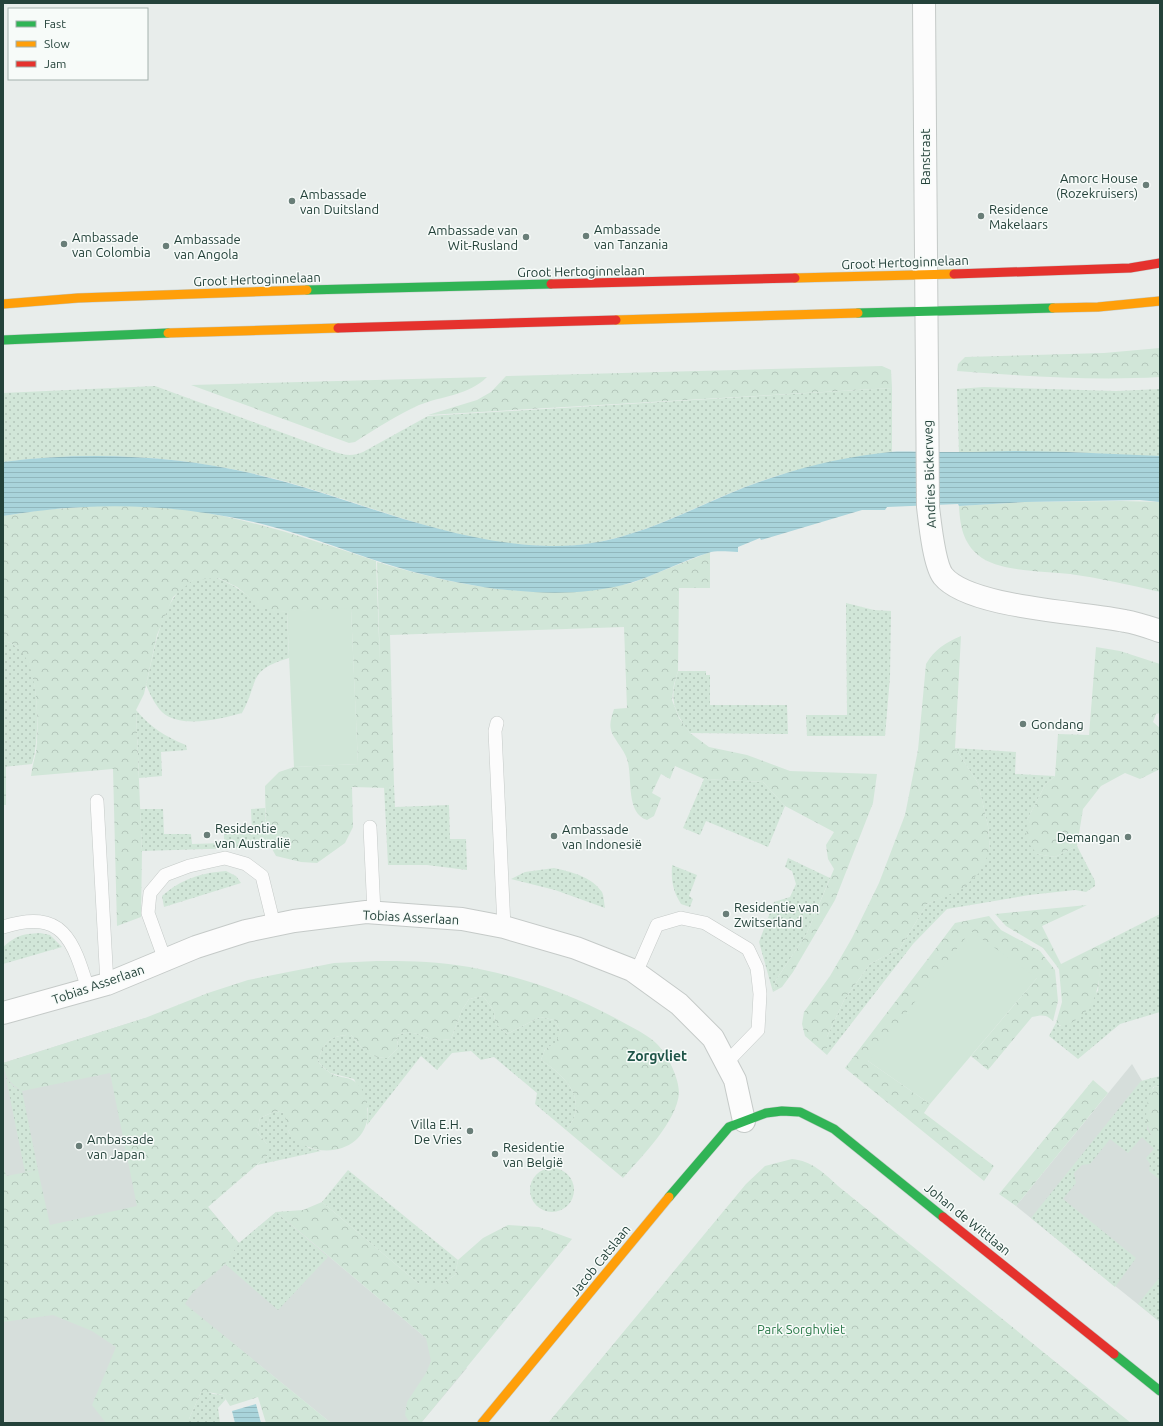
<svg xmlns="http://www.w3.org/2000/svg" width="1163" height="1426" font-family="Ubuntu,sans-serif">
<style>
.built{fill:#d6dedb}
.grass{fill:url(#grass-dots)}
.forest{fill:url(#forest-crowns)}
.garden{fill:#d1e6d8}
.water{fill:url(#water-rules)}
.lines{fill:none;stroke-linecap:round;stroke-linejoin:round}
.lane-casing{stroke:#c5cac8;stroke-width:14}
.street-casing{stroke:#c5cac8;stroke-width:24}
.fast-casing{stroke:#c3cbc8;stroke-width:10}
.slow-casing{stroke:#c3cbc8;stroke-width:10}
.jam-casing{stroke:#c3cbc8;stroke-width:10}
.lane{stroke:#fcfcfc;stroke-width:13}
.street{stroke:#fcfcfc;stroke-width:22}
.fast{stroke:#30b455;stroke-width:9}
.slow{stroke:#ff9f0a;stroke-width:9}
.jam{stroke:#e5322d;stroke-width:9}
.poi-dot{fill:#697e78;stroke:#f7fbf9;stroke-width:1.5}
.labels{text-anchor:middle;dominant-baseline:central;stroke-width:3;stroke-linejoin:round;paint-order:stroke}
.street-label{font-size:13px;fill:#24423a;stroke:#f7fbf9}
.poi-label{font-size:13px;fill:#24423a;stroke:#f7fbf9;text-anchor:start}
.park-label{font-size:13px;fill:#2d7a4b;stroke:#f7fbf9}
.neighbourhood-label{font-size:14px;font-weight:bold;fill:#1f5548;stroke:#f7fbf9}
</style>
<defs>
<pattern id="grass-dots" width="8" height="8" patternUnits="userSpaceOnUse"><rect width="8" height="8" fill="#d1e6d8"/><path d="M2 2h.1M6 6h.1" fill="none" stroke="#b3c6ba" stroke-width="1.8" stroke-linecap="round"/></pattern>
<pattern id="forest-crowns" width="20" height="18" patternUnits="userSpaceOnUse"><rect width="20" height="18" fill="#d1e6d8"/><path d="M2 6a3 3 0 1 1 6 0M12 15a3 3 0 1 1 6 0" fill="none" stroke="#b3c6ba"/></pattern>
<pattern id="water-rules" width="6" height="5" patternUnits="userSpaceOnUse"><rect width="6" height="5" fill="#a9d4db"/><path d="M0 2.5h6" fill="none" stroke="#91b7bd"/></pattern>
</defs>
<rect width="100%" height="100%" fill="#e8edeb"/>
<g class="built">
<polygon points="145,1018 208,1207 239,1243 276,1212 426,1338 467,1368 421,1423 331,1423 225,1337 177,1423 3,1423 3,1063"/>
<polygon points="1132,1064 1160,1111 1160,1322 1016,1206"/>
</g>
<g class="grass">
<path d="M155,386L332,451C343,455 352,457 363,452L428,416L892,388V452C845,459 798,467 753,484C685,509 625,549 548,546C523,545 496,543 471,537C397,521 328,490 255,474C173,455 86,451 3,462V393Z"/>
<polygon points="984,387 1116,391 1160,389 1160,457 1068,452 959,453 957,389"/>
<path d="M217,578C224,581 231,584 237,588C256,600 263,613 287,611L289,658C246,671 260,681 242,713C221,719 180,729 162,712C155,705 150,694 146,685C154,654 161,595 193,580C199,577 210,578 217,578Z"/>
<polygon points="846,603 874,610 891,611 890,677 885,736 807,736 806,715 847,715"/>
<path d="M6,641C12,644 19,647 23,653C40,672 40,741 32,764L3,767V642Z"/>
<path d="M678,671H706V675H710V705H787L788,734L690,733C673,710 669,699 678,671Z"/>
<path d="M136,710C150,727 166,737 186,745L187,750L161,752L162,776L139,778Z"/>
<polygon points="955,748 1016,752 1015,774 1055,776 1045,785 1027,820 1037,854 1055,857 1077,846 1095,881 1095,886 1086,892 1075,890 1029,895 947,909 913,944 827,1055 827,1037 844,1000 870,964 900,948 927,904 962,888 990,851 988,826 978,783"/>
<polygon points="704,779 763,782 785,806 768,847 706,821 700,835 683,828"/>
<polygon points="394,785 395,807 449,805 450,839 466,839 467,870 427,865 388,865 384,787 389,788"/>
<polygon points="265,808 266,838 269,847 142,851 140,809 163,809 164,834 191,834 192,844 224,843 224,833 252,832 251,809"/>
<polygon points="788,858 830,878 807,933 776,980 773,992 759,942 774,902 790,897 796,884 792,871 785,867"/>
<path d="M672,865L697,875L689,896L693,899L690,907L681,904C673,891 671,881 672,865Z"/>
<path d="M554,868C571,872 591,876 602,892C604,896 604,903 605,908L555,890L511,879L525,872Z"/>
<path d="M226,871L236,876L241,883L164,907L162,896C181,879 201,873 226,871Z"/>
<polygon points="1160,914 1160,1012 1120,1024 1078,1059 1049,1036 1056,1023 1060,1026 1098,991 1101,951 1099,945"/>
<path d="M40,933L50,935L62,947L3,964V947C17,935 22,934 40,933Z"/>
<path d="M483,996L494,1011L495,1023L507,1034L540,1017L554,1020L561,1032L556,1043L545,1049L541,1060C559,1072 581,1090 575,1114C574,1120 569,1126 566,1130L535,1104L537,1093L494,1057L481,1060L471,1051L452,1053L437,1070L421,1056L367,1125L368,1109L354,1079L330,1073L318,1062C323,1042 330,1035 351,1035C362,1049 370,1058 388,1058L398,1048L397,1035C415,1029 419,1036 435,1040C440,1041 446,1039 451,1039L462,1010L469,999Z"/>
<polygon points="1160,1076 1160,1086 1153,1087 1147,1129 1160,1149 1160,1180 1149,1171 1150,1164 1146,1158 1154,1149 1142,1137 1128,1153 1110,1139 1090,1164 1082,1165 1074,1173 1076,1183 1063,1199 1136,1258 1115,1287 1031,1218 1141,1081"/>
<polygon points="6,1078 14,1087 22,1091 38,1170 25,1172"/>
<polygon points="276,1111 285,1113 289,1133 309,1148 321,1151 257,1165 267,1156 267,1144 257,1132 260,1118"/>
<circle cx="552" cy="1190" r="22"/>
<polygon points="348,1170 458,1260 455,1275 442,1284 419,1284 322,1202"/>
<polygon points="276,1212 328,1257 278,1310 225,1264 239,1243"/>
<polygon points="1160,1277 1160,1322 1138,1304"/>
<polygon points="206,1391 213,1394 223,1395 226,1399 218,1408 220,1423 189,1423 189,1419 201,1392"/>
</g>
<g class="forest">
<path d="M1160,348V377C1093,381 1024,376 957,371L958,364L965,357L1104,353Z"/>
<polygon points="882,366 891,370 892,388 428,415 477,400 491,392 506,376"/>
<path d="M487,377C469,395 442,396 419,405C397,415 375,429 355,442L349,443L191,385Z"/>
<path d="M1121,501L1160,502V592C1130,585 1100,578 1070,574C1045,571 997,572 978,555C963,542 960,526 959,506L1025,502Z"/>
<path d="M108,505C137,506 167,507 196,511C258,521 317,542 376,561L380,665L377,562C462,588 544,602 632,583V595V583L710,552V588H679L678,671L674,684L672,700L679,718L690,733L709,747L747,755L790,771L877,774L873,803L835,900L793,972L782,987L773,992L776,980L807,933L834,869L828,859L826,845L834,832L785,806L763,782L704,779L675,766L670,779L661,774L652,793L661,798L654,816L647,820C625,813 633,776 627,759C624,749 612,737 611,730C609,723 612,716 614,709L627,708L624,627L390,635L394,785L389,788L352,787L353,827L345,843L317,863L301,862L276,856L266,838L265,786L279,772L294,767L358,764L351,609L275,612L261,607L237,587L218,578L193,580L173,597L157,635L144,694L136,710L142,851L141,917L117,926L113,769L31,776C32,768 34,760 36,752C39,727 39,667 19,649C15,645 8,641 3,642V516L42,510Z"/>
<path d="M961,636L955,748L978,783L988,826L990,851L979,873L962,889L927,904L900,948L870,964L844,1000L827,1037V1055L805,1036L802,1024L804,1012L830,976L852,938L879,883L905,815L918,750L926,664C935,649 945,643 961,636Z"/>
<polygon points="1096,647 1120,651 1160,664 1160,713 1156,714 1153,722 1160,728 1160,769 1140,779 1125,773 1101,786 1083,809 1077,846 1055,857 1037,854 1026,840 1027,820 1045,785 1055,776 1058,734 1089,735"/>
<rect x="3" y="767" width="3" height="38"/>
<path d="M1087,905L1042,926L1061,964L1099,945L1101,951C1100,979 1100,1006 1073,1022C1067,1025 1062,1028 1056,1023L1062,1002L1059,969L1043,948L1006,926L995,914Z"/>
<path d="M989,916L1001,930L1040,951L1055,970L1058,1001L1053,1021C1046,1014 1042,1015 1032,1017L988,1070L971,1056L1037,978L868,1061L930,1104L924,1113L994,1166L984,1181L845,1068L955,923Z"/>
<path d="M377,961C403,961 430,961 456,965C514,973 575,995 626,1024C637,1030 649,1036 657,1044C668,1055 679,1078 679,1093C677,1122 641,1157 623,1178L566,1130C569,1126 574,1120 575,1114C581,1090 559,1072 541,1060L545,1049L555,1043L561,1032L554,1020L540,1017L507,1034L495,1023L494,1011L483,996L469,999L462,1010L451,1039C446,1039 440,1041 435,1040C419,1036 415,1029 397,1035L398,1048L388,1058C368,1058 363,1049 351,1035C330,1035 323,1042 318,1062C322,1066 326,1070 330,1073C342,1080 351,1074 361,1088C364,1092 365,1098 366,1102C378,1149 318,1166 290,1134C287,1129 286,1119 284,1113L276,1111L260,1118L257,1132L267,1144V1156L208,1207L239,1243C234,1250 230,1258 225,1264C211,1278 195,1286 185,1304L331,1423H266L258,1397L230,1406L223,1395C215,1394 208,1391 201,1392L189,1419V1423H106L92,1405L116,1347L92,1331L53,1315L3,1322V1164L6,1176L38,1170L50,1225L137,1206L110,1073L22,1091C10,1084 5,1077 3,1063L145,1018L208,993L248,980L334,963Z"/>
<polygon points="1093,1080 1108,1093 1016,1206 999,1194"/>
<path d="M1160,1086V1149C1145,1130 1141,1109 1154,1087Z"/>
<path d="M792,1159C812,1161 824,1173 838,1186L1131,1423H548L746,1184L765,1166Z"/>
<polygon points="322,1202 419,1284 442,1284 455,1275 458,1260 483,1238 508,1225 539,1227 572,1239 421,1423 410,1423 405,1415 407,1402 426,1373 431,1361 426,1338 276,1212 303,1210"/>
</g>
<g class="garden">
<polygon points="351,608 358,764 294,767 287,611"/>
<polygon points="971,931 1037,978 930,1104 868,1061"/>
</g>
<g class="water">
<path d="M1015,451L1068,452L1160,456V502L1140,500L1025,502L959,506L958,504L887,507L885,510H862L761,540L760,538L738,547V552C729,552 717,550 708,553C681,561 657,575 630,583C599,592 564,594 533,592C491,590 450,582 410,571C360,557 312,536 262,524C176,503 90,501 3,516V462C96,450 192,456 282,481C371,506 457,544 550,546C637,548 698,500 777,476C813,464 852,456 890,452C903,451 918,452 931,452C959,452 987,452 1015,451Z"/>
<polygon points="256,1404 261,1423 235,1423 232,1411"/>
</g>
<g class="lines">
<g class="lane-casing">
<g id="lane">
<polyline points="497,723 495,731 504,927"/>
<polyline points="97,801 107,984"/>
<polyline points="370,827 374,913"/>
<path d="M3,927C63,908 73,940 88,989"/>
<polyline points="165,960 148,913 150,893 165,875 189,866 225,858 246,864 262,876 274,925"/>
<polyline points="636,973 657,925 681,918 705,923 748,949 757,968 760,994 758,1030 726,1063"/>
</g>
</g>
<g class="street-casing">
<g id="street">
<path d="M924,3L928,507C930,523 934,564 943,576C969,608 1082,612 1125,621C1137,623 1148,627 1160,631"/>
<polyline points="3,1013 107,984 196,947 246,931 294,921 366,912 462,919 504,927 576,948 632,970 679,1004 713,1038 735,1080 744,1121"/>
</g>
</g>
<g class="fast-casing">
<g id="fast">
<polyline points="307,290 551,284"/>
<polyline points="858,313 1053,308"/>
<polyline points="3,340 168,333"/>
<polyline points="669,1197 729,1127 766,1113 782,1111 800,1112 834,1129 943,1217"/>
<polyline points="1114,1354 1160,1391"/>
</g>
</g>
<g class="slow-casing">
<g id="slow">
<polyline points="795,278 954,274"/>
<polyline points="3,304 78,298 307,290"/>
<polyline points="1053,308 1098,307 1160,301"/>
<polyline points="616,320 858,313"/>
<polyline points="168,333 338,328"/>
<polyline points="482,1423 669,1197"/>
</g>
</g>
<g class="jam-casing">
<g id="jam">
<polyline points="954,274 1130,268 1160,263"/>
<polyline points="551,284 795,278"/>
<polyline points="338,328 616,320"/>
<polyline points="943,1217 1114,1354"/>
</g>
</g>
<use href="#lane" class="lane"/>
<use href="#street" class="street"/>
<use href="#fast" class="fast"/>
<use href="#slow" class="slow"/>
<use href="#jam" class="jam"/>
</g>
<g class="poi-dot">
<circle cx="1146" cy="185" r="4"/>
<circle cx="292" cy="201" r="4"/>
<circle cx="981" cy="216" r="4"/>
<circle cx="586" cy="236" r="4"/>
<circle cx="526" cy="237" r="4"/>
<circle cx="64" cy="244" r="4"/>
<circle cx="166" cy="246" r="4"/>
<circle cx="1023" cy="724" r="4"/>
<circle cx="207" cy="835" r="4"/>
<circle cx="554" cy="836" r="4"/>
<circle cx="1128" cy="837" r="4"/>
<circle cx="726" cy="914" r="4"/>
<circle cx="470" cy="1131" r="4"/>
<circle cx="79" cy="1146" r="4"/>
<circle cx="495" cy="1154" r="4"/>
</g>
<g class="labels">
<g class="street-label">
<text transform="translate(925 157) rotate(-90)">Banstraat</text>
<text transform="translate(905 262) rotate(-2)">Groot Hertoginnelaan</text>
<text transform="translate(581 271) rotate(-1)">Groot Hertoginnelaan</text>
<text transform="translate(257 279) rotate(-2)">Groot Hertoginnelaan</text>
<text transform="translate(929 474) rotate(-92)">Andries Bickerweg</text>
<text transform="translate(411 917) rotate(3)">Tobias Asserlaan</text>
<text transform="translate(98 984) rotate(-19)">Tobias Asserlaan</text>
<text transform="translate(968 1219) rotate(39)">Johan de Wittlaan</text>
<text transform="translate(600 1260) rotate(-51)">Jacob Catslaan</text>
</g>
<g class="poi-label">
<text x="1138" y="178" text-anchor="end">Amorc House<tspan x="1138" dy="15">(Rozekruisers)</tspan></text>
<text x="300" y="194">Ambassade<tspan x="300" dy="15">van Duitsland</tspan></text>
<text x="989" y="209">Residence<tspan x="989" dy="15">Makelaars</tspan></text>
<text x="594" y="229">Ambassade<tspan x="594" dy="15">van Tanzania</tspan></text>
<text x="518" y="230" text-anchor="end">Ambassade van<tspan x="518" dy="15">Wit-Rusland</tspan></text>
<text x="72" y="237">Ambassade<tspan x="72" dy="15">van Colombia</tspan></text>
<text x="174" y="239">Ambassade<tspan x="174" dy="15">van Angola</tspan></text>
<text x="1031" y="724">Gondang</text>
<text x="215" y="828">Residentie<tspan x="215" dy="15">van Australië</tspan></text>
<text x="562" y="829">Ambassade<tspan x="562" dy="15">van Indonesië</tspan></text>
<text x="1120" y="837" text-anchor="end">Demangan</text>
<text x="734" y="907">Residentie van<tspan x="734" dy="15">Zwitserland</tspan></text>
<text x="462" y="1124" text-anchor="end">Villa E.H.<tspan x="462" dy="15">De Vries</tspan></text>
<text x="87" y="1139">Ambassade<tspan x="87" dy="15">van Japan</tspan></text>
<text x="503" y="1147">Residentie<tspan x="503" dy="15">van België</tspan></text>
</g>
<g class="park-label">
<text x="801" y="1329">Park Sorghvliet</text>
</g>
<g class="neighbourhood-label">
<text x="657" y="1056">Zorgvliet</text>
</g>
</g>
<rect width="1163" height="1426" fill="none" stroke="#24423a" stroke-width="8"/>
<rect x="8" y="8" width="140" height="72" fill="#f7fbf9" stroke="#a3b1ad"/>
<rect x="16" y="21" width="20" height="6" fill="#30b455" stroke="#a3b1ad"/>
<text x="44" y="28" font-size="12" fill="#24423a">Fast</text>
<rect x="16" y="41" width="20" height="6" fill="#ff9f0a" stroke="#a3b1ad"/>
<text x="44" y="48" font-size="12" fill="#24423a">Slow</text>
<rect x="16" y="61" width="20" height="6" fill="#e5322d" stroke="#a3b1ad"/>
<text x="44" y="68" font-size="12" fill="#24423a">Jam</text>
</svg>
